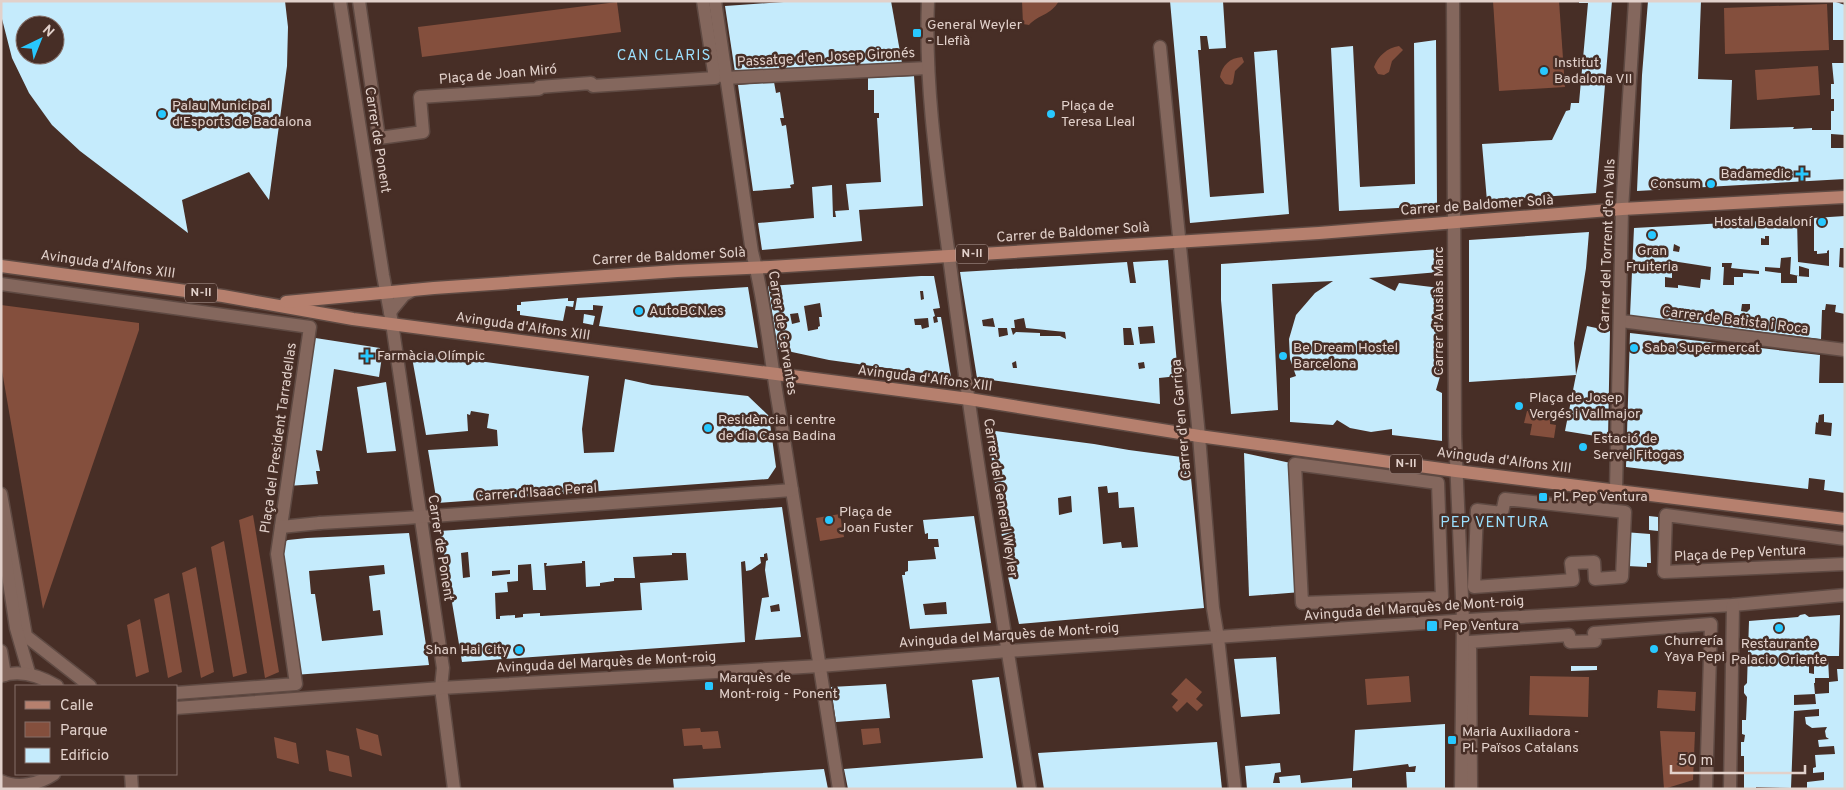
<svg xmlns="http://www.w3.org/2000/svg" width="1846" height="790" font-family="Overpass,sans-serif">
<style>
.green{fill:#844f3d}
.building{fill:#c5ebfc;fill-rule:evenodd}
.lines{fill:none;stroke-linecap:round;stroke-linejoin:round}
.pedestrian-casing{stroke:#5f4a43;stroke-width:15}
.minor-casing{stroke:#5f4a43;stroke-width:15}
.primary-casing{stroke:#5f4a43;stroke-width:15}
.pedestrian{stroke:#84675d;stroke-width:12}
.minor{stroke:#84675d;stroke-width:12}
.primary{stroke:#b6806e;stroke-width:12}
.poi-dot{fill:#28c8ff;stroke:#472e26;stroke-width:2}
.labels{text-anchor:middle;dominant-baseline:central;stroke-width:5;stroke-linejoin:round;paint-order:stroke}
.shield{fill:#472e26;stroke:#b4a09a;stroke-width:1}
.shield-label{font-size:12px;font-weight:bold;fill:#e2d1cb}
.poi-label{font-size:14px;fill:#e2d1cb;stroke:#472e26;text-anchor:start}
.street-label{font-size:14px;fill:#e2d1cb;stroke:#472e26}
.neighbourhood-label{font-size:15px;letter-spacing:1px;fill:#9bdffd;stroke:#472e26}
</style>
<rect width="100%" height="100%" fill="#472e26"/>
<g class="green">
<path d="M1022,1H1059C1050,16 1039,14 1029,25L1023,24Z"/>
<polygon points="1493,1 1559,1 1565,87 1499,91"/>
<polygon points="617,2 621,32 422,57 418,27"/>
<polygon points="1827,4 1829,50 1725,54 1724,8"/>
<path d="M1399,46L1403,50L1392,61L1389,72L1384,75L1378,74L1374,67C1378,56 1387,48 1399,46Z"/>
<path d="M1242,57L1244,62L1235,71L1233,83L1231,85L1225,84L1220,77C1222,65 1230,58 1242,57Z"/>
<polygon points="1818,66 1820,95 1757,100 1755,70"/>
<polygon points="1,305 139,323 139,330 43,609 1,365"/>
<polygon points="1527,411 1551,411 1550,424 1556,425 1554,438 1530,435 1532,424 1524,423"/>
<polygon points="840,514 844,537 820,541 816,518"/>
<polygon points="253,515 279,672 265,678 239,520"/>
<polygon points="224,541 247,673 233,677 211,547"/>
<polygon points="196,567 214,672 201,678 182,573"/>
<polygon points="169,593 182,672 168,678 154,599"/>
<polygon points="140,619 149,672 136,677 127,625"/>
<polygon points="1409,676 1411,702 1367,705 1365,679"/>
<polygon points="1530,676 1589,677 1588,717 1529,715"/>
<polygon points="1186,678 1202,692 1196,699 1203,705 1197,711 1187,702 1177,712 1172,707 1178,700 1171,694"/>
<polygon points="1658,690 1696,692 1695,711 1657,708"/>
<polygon points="356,728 378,735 382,756 360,749"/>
<polygon points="700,728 701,732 718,731 721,748 703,749 702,745 684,746 682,729"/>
<polygon points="879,728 881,743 863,745 861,729"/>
<polygon points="1660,731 1695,732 1693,780 1664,789"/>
<polygon points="274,737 296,743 299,764 277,758"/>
<polygon points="326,750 349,756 352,777 329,771"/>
</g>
<g class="building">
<path d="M1,1H285L288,27L287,66L269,200L249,172L182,200L188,233L80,151L52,125L29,93L12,58L2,19ZM25,25H55V55H25Z"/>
<polygon points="798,1 891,1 902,63 735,72 725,6"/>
<polygon points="1170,1 1223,1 1226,48 1209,49 1207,36 1200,36 1201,50 1198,50 1210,197 1264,193 1254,52 1277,50 1289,214 1190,223"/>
<polygon points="1579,1 1612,1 1596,193 1487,201 1482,144 1552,140 1566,111 1570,110 1571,103 1579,103 1588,3 1579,3"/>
<polygon points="1648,1 1701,1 1698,79 1732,80 1730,129 1794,127 1793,129 1812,128 1812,130 1831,130 1831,111 1834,111 1834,99 1831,99 1831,84 1834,84 1832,63 1845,63 1845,135 1831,134 1831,148 1845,148 1845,179 1637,191 1642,75"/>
<polygon points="1833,1 1845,5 1845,40 1833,40"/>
<polygon points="1436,40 1437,206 1339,211 1331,48 1353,46 1360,187 1415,184 1414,43"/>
<polygon points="914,76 923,206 859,210 862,241 762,250 758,223 814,218 812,187 832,185 833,217 836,217 835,211 849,210 846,184 881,182 877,118 879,118 879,113 874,113 874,90 868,90 868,78"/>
<polygon points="774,82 776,93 780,92 784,118 780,118 782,126 786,125 794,184 790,185 791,188 753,191 738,85"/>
<path d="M1845,216V248H1840L1839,267L1845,268V314L1835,312L1836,305L1826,304L1825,310H1822L1821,339L1630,316L1634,228L1797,219L1798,262L1829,266V250L1827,251V253L1817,254V251H1814V218ZM1765,236H1769V245H1761V238L1765,239ZM1674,244L1680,247L1679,252L1673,251ZM1791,257L1790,274L1799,276V266L1809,269V277L1797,276V283H1781V273L1765,271V267L1780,268L1781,258ZM1672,261L1711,267L1710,280L1701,279L1700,288L1678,285V288L1665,287V277L1672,278ZM1722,263H1732L1731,268L1759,271V274L1743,273V277H1734V285H1723L1724,267H1722ZM1742,304H1750V309L1747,312L1741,311Z"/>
<polygon points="1589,232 1586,268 1574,343 1576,375 1587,326 1610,331 1608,438 1565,431 1576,375 1469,382 1469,240"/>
<polygon points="1440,249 1439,272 1369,278 1395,291 1399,283 1440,288 1441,332 1436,335 1440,351 1441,373 1436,390 1442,393 1442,441 1392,435 1392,429 1371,432 1350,428 1337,420 1333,425 1290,422 1290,378 1296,376 1290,359 1289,339 1296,315 1315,293 1333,281 1272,284 1278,410 1231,414 1221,300 1221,264"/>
<path d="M1168,260L1178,376L1159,378L1160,404L977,378L960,272L1127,262L1130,283H1136L1133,262ZM993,318L995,327L983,326L982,320ZM1024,318L1026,328L1065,332L1066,339L1060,336H1040V333L1016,332L1013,335L1011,328H1015L1014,320ZM1153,326L1155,343L1140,344L1138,327ZM998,328H1007L1008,335L999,337ZM1123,328H1131L1134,345H1124ZM1016,361L1017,368H1013L1012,363ZM1144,362L1145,368L1139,369L1138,363Z"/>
<path d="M921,276H934L940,308L933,309L935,316L933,317L934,323L938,322L937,317H941L951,377L829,360L778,349L768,286ZM920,291H923L924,299L921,300ZM820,303L822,317H819L820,326L818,327V329L808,331L804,306ZM798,313L800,322L792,324L790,314ZM928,318L929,327L922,329L921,325H915L914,319Z"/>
<polygon points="748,287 758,348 599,326 603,306 593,305 593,310 575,310 577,298"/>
<polygon points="568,298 568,301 574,301 573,307 566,306 563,321 520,315 520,311 517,311 517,305 521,305 521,302"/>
<polygon points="584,314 595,316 593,325 583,323"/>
<path d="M1630,333L1820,355L1819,383H1845V493L1824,490L1825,480L1809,478L1808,489L1626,467ZM1824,414V422L1832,423L1831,436L1815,434L1816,422L1818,423L1819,415Z"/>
<polygon points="309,337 380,348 382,356 379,377 334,369 322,451 316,450 320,471 316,471 318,484 287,486"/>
<polygon points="411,352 589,376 582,429 584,453 614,452 625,379 652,385 748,396 769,416 776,467 768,479 437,503 428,450 498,446 497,430 487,428 489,414 471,411 470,415 467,414 468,431 426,435"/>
<polygon points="386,382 396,451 367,453 357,387"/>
<path d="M988,430L1094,444L1129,450L1189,458L1204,608L1019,624L1006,568ZM1107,486L1108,493L1118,492L1119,508L1134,507L1138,547L1122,548L1121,542L1103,544L1098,487ZM1071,496L1072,512L1059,515L1058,498Z"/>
<polygon points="1244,453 1295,464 1301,592 1249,596"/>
<path d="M782,507L801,637L755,640L762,598L769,597L765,570L766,561L768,560L767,553L764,554V557H760L761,563L751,570L746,571L745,561L741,562L745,642L462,662L440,531ZM468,552L470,577L463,578L461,553ZM672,553H686L688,580L640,583L642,610L542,616H540V613L523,614V617L515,618V615L500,616V619H496L495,593L508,592L507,582L518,581V565L531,564L533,590H546L544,563H547L546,566L582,563V561H585L586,587L600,586V583L614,581V578H635L633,557L672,555ZM510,570V574L492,576V571ZM779,604L780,611L771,612L770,606Z"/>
<path d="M974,516L991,623L910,629L902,575H905V572L908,571V561L936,559L934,547H939L938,539H928V533L925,534L923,520ZM946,602L947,614L925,615L923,604Z"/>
<polygon points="1649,516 1658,517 1658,531 1649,530"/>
<polygon points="1624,532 1650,534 1651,563 1647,563 1647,567 1627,566"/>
<path d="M409,533L429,665L294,675L282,543L288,540L307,538ZM384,565L385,574L369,576L373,611L380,610L383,635L322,641L315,594H311L309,571Z"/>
<path d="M1805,614L1809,617L1840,615L1839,656H1809V673L1814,674V659L1828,658L1829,678H1815V683H1814L1815,694L1829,693V682L1838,681L1837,669H1845V789H1807V782L1824,780V772L1813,773V768L1816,767L1815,755L1835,754L1834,746L1819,747L1818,740L1829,739L1826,737L1825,731L1827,727L1812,728L1806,724L1805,717L1819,716V709L1794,711L1791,788L1756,787V789H1744V756H1741V742H1744L1745,735L1742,734V720H1746L1747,697L1744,693V686L1747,683L1749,621L1798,617L1800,615ZM1815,694L1816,704L1794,705V695Z"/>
<polygon points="1276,657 1280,714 1241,717 1234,659"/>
<polygon points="1571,666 1597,666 1597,670 1571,671"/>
<polygon points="999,677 1017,789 848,789 844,769 983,758 972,680"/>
<polygon points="886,684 890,718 836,722 831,687"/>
<polygon points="1445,724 1445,789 1407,789 1406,772 1415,772 1416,766 1409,767 1408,764 1353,771 1355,730"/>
<polygon points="1217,742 1222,789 1044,789 1038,753"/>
<polygon points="1280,763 1281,772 1275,773 1273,783 1280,783 1279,777 1300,775 1301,783 1352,778 1352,789 1247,789 1245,766"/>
<polygon points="824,769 828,789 674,789 673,779"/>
</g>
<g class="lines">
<g class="pedestrian-casing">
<g id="pedestrian">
<polyline points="359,1 379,138 423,132 420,97 539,89 539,87 591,83 593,86 715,78 703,1"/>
<polyline points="725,78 928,68"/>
<polyline points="1,284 310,327 277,554 296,684 176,693"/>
<polygon points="1295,464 1438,483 1442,598 1302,603"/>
<polyline points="1,494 26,636 90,686"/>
<polygon points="1505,499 1625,512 1622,577 1595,579 1594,562 1571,563 1573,580 1474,587 1477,510 1502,513"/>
<polyline points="281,527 320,523"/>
<polyline points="1845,539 1666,515 1664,572 1845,564"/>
<polyline points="131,774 132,789"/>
<polyline points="1471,789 1470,642 1569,635 1570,642 1595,641 1594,633 1711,624 1706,789"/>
</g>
</g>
<g class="minor-casing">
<g id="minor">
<polyline points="340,1 383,275 392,323 443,668 441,688 454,789"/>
<path d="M715,1L752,252C766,305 770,360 780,414L839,789"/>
<path d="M928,1C924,97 941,193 953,287C975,455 1003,622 1030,789"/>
<polyline points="1453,1 1455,436 1463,620 1461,789"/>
<polyline points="1160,47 1199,436 1213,608 1218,638 1235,789"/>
<polyline points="390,312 404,295 413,290"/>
<polyline points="1621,321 1845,350"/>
<polyline points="1616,490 1622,209 1635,1"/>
<polyline points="320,523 405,518 792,490"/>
<polyline points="1,529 16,628 29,673"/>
<polyline points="1,651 5,675"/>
<path d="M1,676C21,669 40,676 57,686"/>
<polyline points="176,708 441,688 820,666 1008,651 1484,619 1733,605 1845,595"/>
<path d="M1,781C18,789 39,784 54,774"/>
<polyline points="1730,789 1733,605"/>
</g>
</g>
<g class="primary-casing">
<g id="primary">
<polyline points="1,266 223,296 353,319 429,329 969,399 1199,436 1456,471 1845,519"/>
<polyline points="286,302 434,288 677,271 770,267 1319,233 1622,209 1845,197"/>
</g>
</g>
<use href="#pedestrian" class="pedestrian"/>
<use href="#minor" class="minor"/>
<use href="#primary" class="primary"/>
</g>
<g class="poi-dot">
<rect x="912" y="28" width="10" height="10" rx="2.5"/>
<circle cx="1544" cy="71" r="5"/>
<circle cx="162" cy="114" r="5"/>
<circle cx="1051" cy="114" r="5"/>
<path d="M1799.5 166.5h5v5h5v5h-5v5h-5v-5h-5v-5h5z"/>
<circle cx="1711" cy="184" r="5"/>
<circle cx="1822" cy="222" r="5"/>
<circle cx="1652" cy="235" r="5"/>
<circle cx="639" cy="311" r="5"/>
<circle cx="1634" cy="348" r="5"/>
<path d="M364.5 348.5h5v5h5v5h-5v5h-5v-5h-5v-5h5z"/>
<circle cx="1283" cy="356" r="5"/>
<circle cx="1519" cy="406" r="5"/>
<circle cx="708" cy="428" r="5"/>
<circle cx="1583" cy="447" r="5"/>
<rect x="1538" y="492" width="10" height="10" rx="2.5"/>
<circle cx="829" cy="520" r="5"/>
<rect x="1426" y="620" width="12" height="12" rx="2.5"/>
<circle cx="1779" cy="628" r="5"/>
<circle cx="1654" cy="649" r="5"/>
<circle cx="519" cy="650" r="5"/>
<rect x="704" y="681" width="10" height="10" rx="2.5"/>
<rect x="1447" y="735" width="10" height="10" rx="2.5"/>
</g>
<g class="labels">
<g class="shield">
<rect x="956" y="244.5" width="32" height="19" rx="4"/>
<rect x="185" y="283.5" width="32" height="19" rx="4"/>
<rect x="1390" y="454.5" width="32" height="19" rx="4"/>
</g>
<g class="shield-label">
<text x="972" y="254">N-II</text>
<text x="201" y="293">N-II</text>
<text x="1406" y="464">N-II</text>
</g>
<g class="poi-label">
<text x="927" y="25">General Weyler<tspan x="927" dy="16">- Llefià</tspan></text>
<text x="1554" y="63">Institut<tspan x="1554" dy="16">Badalona VII</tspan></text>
<text x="172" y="106">Palau Municipal<tspan x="172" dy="16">d'Esports de Badalona</tspan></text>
<text x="1061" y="106">Plaça de<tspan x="1061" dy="16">Teresa Lleal</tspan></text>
<text x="1791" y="174" text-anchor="end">Badamedic</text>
<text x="1701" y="184" text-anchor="end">Consum</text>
<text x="1812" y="222" text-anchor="end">Hostal Badaloní</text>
<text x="1652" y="251" text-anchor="middle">Gran<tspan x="1652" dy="16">Fruiteria</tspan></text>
<text x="649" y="311">AutoBCN.es</text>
<text x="1293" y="348">Be Dream Hostel<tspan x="1293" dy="16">Barcelona</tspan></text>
<text x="1644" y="348">Saba Supermercat</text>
<text x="377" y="356">Farmàcia Olímpic</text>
<text x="1529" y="398">Plaça de Josep<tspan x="1529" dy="16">Vergés i Vallmajor</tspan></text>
<text x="718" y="420">Residència i centre<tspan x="718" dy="16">de dia Casa Badina</tspan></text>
<text x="1593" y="439">Estació de<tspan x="1593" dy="16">Servei Fitogas</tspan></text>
<text x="1553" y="497">Pl. Pep Ventura</text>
<text x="839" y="512">Plaça de<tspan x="839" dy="16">Joan Fuster</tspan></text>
<text x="1443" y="626">Pep Ventura</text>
<text x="1664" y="641">Churrería<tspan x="1664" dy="16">Yaya Pepi</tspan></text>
<text x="1779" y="644" text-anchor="middle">Restaurante<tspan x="1779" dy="16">Palacio Oriente</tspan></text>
<text x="509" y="650" text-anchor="end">Shan Hai City</text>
<text x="719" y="678">Marquès de<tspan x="719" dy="16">Mont-roig - Ponent</tspan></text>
<text x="1462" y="732">Maria Auxiliadora -<tspan x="1462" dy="16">Pl. Països Catalans</tspan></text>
</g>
<g class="street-label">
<text transform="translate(826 58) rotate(-3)">Passatge d'en Josep Gironés</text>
<text transform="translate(498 75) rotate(-5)">Plaça de Joan Miró</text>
<text transform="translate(377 140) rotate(81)">Carrer de Ponent</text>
<text transform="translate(1477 206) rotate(-4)">Carrer de Baldomer Solà</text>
<text transform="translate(1073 233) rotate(-4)">Carrer de Baldomer Solà</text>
<text transform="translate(1608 245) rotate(-88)">Carrer del Torrent d'en Valls</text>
<text transform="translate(669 257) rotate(-3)">Carrer de Baldomer Solà</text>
<text transform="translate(108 265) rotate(8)">Avinguda d'Alfons XIII</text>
<text transform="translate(1439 311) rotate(-90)">Carrer d'Ausiàs Marc</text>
<text transform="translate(1735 321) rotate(7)">Carrer de Batista i Roca</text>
<text transform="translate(523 327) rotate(8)">Avinguda d'Alfons XIII</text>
<text transform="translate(782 333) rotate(81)">Carrer de Cervantes</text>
<text transform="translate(925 379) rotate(7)">Avinguda d'Alfons XIII</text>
<text transform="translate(1182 419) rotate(-95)">Carrer d'en Garriga</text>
<text transform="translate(279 438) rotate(-82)">Plaça del President Tarradellas</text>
<text transform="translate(1504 461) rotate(7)">Avinguda d'Alfons XIII</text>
<text transform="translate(536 493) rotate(-4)">Carrer d'Isaac Peral</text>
<text transform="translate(1000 498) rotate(81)">Carrer del General Weyler</text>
<text transform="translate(440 548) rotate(81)">Carrer de Ponent</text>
<text transform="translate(1740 554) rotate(-3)">Plaça de Pep Ventura</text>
<text transform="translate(1414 609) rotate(-4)">Avinguda del Marquès de Mont-roig</text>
<text transform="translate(1009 636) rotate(-4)">Avinguda del Marquès de Mont-roig</text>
<text transform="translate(606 663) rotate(-3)">Avinguda del Marquès de Mont-roig</text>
</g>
<g class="neighbourhood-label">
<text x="664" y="56">CAN CLARIS</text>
<text x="1495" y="523">PEP VENTURA</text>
</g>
</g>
<rect width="1846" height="790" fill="none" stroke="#e2d1cb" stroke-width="5"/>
<rect x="15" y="685" width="162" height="90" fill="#472e26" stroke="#856f68"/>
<rect x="25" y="701" width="25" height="8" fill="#b6806e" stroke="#856f68"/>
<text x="60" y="710" font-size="15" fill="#e2d1cb">Calle</text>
<rect x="25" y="722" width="25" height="15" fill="#844f3d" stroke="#856f68"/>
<text x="60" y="735" font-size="15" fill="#e2d1cb">Parque</text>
<rect x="25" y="748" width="25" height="15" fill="#c5ebfc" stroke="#856f68"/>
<text x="60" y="760" font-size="15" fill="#e2d1cb">Edificio</text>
<g transform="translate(40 40) rotate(43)"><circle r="24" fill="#472e26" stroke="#856f68"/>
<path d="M0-4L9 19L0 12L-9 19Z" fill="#28c8ff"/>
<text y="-8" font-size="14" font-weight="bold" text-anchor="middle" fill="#e2d1cb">N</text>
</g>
<path d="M1671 765v8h134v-8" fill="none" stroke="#e2d1cb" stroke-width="2.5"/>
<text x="1678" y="765" font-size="15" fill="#e2d1cb" stroke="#472e26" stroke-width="4" paint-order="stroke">50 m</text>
</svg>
